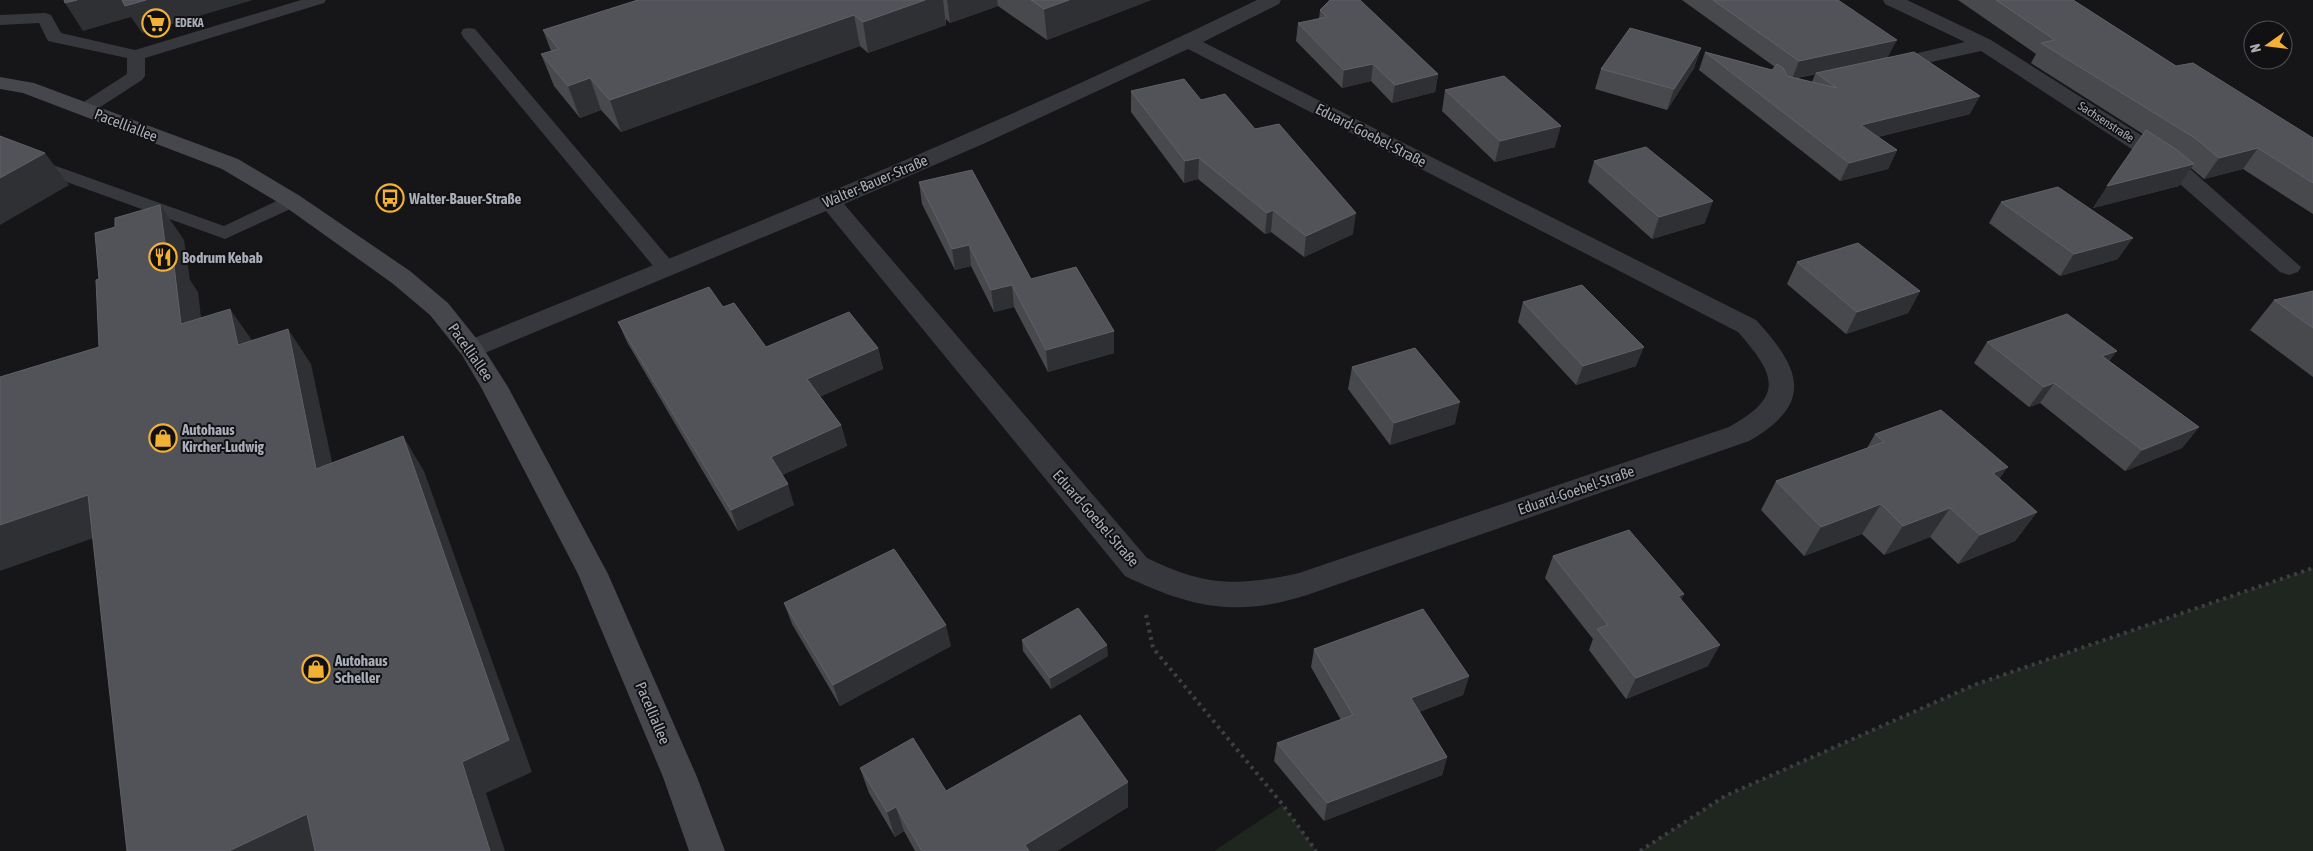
<svg xmlns="http://www.w3.org/2000/svg" width="2313" height="851" font-family="'Asap Condensed',sans-serif">
<style>
.green{fill:#1e261f}
.lines{fill:none;stroke-linecap:round;stroke-linejoin:round}
.path{stroke:#3d3f44;stroke-width:4;stroke-dasharray:3 4.5;stroke-linecap:butt}
.lane{fill:#37383d;fill-rule:evenodd}
.street{fill:#37383d;fill-rule:evenodd}
.secondary{fill:#45474d;fill-rule:evenodd}
.wall{fill:#47494d;fill-rule:evenodd}
.shaded-wall{fill:#2f3033}
.building{fill:#525359;stroke:#5f6168}
.labels{text-anchor:middle;dominant-baseline:central;stroke-width:4;stroke-linejoin:round;paint-order:stroke}
.far-poi-label{font-size:12px;font-weight:bold;fill:#a8adb8;stroke:#111113;text-anchor:start}
.far-street-label{font-size:12px;fill:#a8adb8;stroke:#111113}
.street-label{font-size:15px;fill:#a8adb8;stroke:#111113}
.poi-label{font-size:15px;font-weight:bold;fill:#a8adb8;stroke:#111113;text-anchor:start}
</style>
<rect width="100%" height="100%" fill="#161618"/>
<g class="green">
<polygon points="2313,568 2313,851 1640,851 1725,796 1974,685"/>
<polygon points="1283,805 1316,851 1214,851"/>
</g>
<g class="lines">
<g class="path">
<polyline points="1146,615 1153,648 1283,805 1316,851"/>
<polyline points="1640,851 1725,796 1974,685 2313,568"/>
</g>
<g class="lane">
<polygon points="301,0 326,0 324,3 145,58 145,76 142,80 91,113 79,113 76,109 79,105 127,74 127,58 48,41 39,23 0,25 0,15 45,13 51,15 61,33 135,50"/>
<polygon points="469,28 475,29 673,263 676,268 673,273 666,275 659,273 463,37 461,33 463,29"/>
<polygon points="0,146 224,226 285,197 299,197 302,201 299,205 225,239 0,158"/>
</g>
<g class="street">
<path d="M1257,0H1281L1279,4L1203,42L1756,320C1801,369 1815,403 1749,441L1310,594C1238,618 1191,608 1125,576L826,211L480,355L471,358L462,355L458,349L462,343C730,234 997,127 1257,0ZM1188,49L1738,332C1776,375 1785,396 1729,427L1299,573C1236,587 1205,586 1147,558L844,204L983,144Z"/>
<polygon points="1883,0 1907,0 1991,40 2180,160 2301,267 2298,272 2289,275 2280,272 2164,170 1981,51 1886,72 1879,70 1876,66 1879,62 1965,42 1885,4"/>
</g>
<polygon class="secondary" points="0,77 34,83 238,159 300,196 410,271 448,303 480,343 508,387 608,574 697,777 725,851 689,851 663,777 578,574 482,389 462,355 430,315 392,283 284,206 222,169 23,93 0,89"/>
</g>
<g class="wall">
<polygon points="638,0 1151,0 1047,40 998,6 950,23 946,19 946,25 868,53 860,46 621,132 601,110 580,118 554,86 541,54 551,51 543,30"/>
<path d="M1682,0H1838L1888,57L1970,114L1878,137L1897,150L1888,169L1840,181L1699,70L1705,52L1772,70L1775,67ZM1815,74L1812,82L1797,78L1812,75Z"/>
<polygon points="1958,0 2073,0 2176,66 2313,138 2313,214 2243,169 2204,179 2191,168 2179,186 2093,208 2143,134 2031,63 2036,54"/>
<polygon points="1320,10 1438,74 1435,92 1392,103 1371,81 1342,88 1296,41 1298,23 1319,19"/>
<polygon points="1701,48 1694,68 1667,110 1595,89 1601,69"/>
<polygon points="1445,90 1555,147 1495,162 1442,111"/>
<polygon points="1131,91 1201,100 1255,129 1353,234 1304,257 1271,232 1265,234 1198,179 1184,183 1131,112"/>
<polygon points="1594,161 1705,223 1652,239 1588,182"/>
<polygon points="919,182 1031,279 1114,331 1114,353 1048,372 1014,307 994,312 971,266 955,270 922,204"/>
<polygon points="2001,202 2118,259 2060,276 1989,223"/>
<polygon points="1797,262 1920,291 1908,313 1846,334 1787,284"/>
<polygon points="2313,291 2313,377 2250,330 2274,300"/>
<polygon points="1523,302 1636,366 1576,385 1518,322"/>
<polygon points="723,307 766,347 878,348 883,369 820,396 841,425 847,446 782,475 794,505 738,531 627,342 618,322"/>
<polygon points="1987,342 2109,361 2199,427 2182,448 2125,471 2040,403 2029,407 1974,363"/>
<polygon points="1352,367 1455,424 1390,445 1348,389"/>
<polygon points="1875,434 2000,479 2037,512 2015,541 1958,564 1930,537 1884,555 1862,534 1804,556 1761,510 1776,481 1867,448"/>
<polygon points="1553,556 1681,600 1708,666 1626,699 1589,650 1593,639 1545,578"/>
<polygon points="784,603 951,646 840,706 792,624"/>
<polygon points="1022,640 1108,656 1051,689 1023,651"/>
<polygon points="1314,649 1469,676 1463,695 1419,712 1447,757 1442,775 1324,821 1274,761 1277,743 1341,720 1311,667"/>
<polygon points="860,768 946,791 1128,807 1057,851 915,851 904,831 895,837 869,793"/>
</g>
<g class="shaded-wall">
<polygon points="77,0 253,0 142,33 131,17 83,31 65,3"/>
<polygon points="925,0 943,0 946,25 868,53 863,22"/>
<polygon points="947,0 997,0 998,6 950,23"/>
<polygon points="1069,0 1151,0 1047,40 1044,9"/>
<polygon points="854,15 860,46 621,132 610,100"/>
<polygon points="1897,40 1888,57 1792,79 1799,61"/>
<polygon points="1701,48 1694,68 1667,110 1674,89"/>
<polygon points="1373,64 1371,81 1342,88 1344,70"/>
<polygon points="1438,74 1435,92 1392,103 1395,85"/>
<polygon points="590,78 601,110 580,118 568,86"/>
<polygon points="1980,96 1970,114 1853,143 1861,125"/>
<polygon points="1561,126 1555,147 1495,162 1500,141"/>
<polygon points="2258,148 2243,169 2204,179 2219,158"/>
<polygon points="1897,150 1888,169 1840,181 1849,163"/>
<polygon points="45,153 69,185 0,225 0,178"/>
<polygon points="1199,158 1198,179 1184,183 1185,161"/>
<polygon points="2194,164 2179,186 2093,208 2107,186"/>
<polygon points="1713,201 1705,223 1652,239 1659,217"/>
<polygon points="160,205 184,240 190,280 198,292 206,358 181,324 167,259"/>
<polygon points="1273,210 1271,232 1265,234 1267,213"/>
<polygon points="1356,213 1353,234 1304,257 1306,236"/>
<polygon points="2133,238 2118,259 2060,276 2074,254"/>
<polygon points="969,245 971,266 955,270 952,249"/>
<polygon points="1012,285 1014,307 994,312 991,290"/>
<polygon points="1920,291 1908,313 1846,334 1857,312"/>
<polygon points="230,309 254,343 238,345"/>
<polygon points="288,329 311,364 341,504 316,469"/>
<polygon points="1114,331 1114,353 1048,372 1046,350"/>
<polygon points="1644,347 1636,366 1576,385 1583,366"/>
<polygon points="878,348 883,369 813,400 807,379"/>
<polygon points="2117,351 2102,371 2102,356"/>
<polygon points="2054,383 2040,403 2029,407 2044,387"/>
<polygon points="1460,402 1455,424 1390,445 1394,423"/>
<polygon points="841,425 847,446 777,477 771,457"/>
<polygon points="2199,427 2182,448 2125,471 2142,450"/>
<polygon points="403,436 424,471 532,772 486,793 505,851 490,851 462,762"/>
<polygon points="2008,467 1987,496 1993,473"/>
<polygon points="788,484 794,505 738,531 731,510"/>
<polygon points="88,495 119,529 0,571 0,525"/>
<polygon points="1881,504 1862,534 1804,556 1821,527"/>
<polygon points="1950,508 1930,537 1884,555 1903,526"/>
<polygon points="2037,512 2015,541 1958,564 1980,535"/>
<polygon points="1684,594 1674,616 1678,596"/>
<polygon points="946,625 951,646 840,706 833,685"/>
<polygon points="1107,645 1108,656 1051,689 1050,678"/>
<polygon points="1720,645 1708,666 1626,699 1636,678"/>
<polygon points="1469,676 1463,695 1406,717 1411,698"/>
<polygon points="1447,757 1442,775 1324,821 1327,803"/>
<polygon points="1128,782 1128,807 1057,851 1026,851 1025,845"/>
<polygon points="896,807 904,831 895,837 887,812"/>
<polygon points="307,814 325,851 229,851"/>
</g>
<g class="building">
<polygon points="64,0 77,0 65,3"/>
<polygon points="122,0 146,0 125,6"/>
<polygon points="638,0 925,0 863,22 854,15 610,100 590,78 568,86 541,54 559,49 543,30"/>
<polygon points="1031,0 1069,0 1044,9"/>
<polygon points="1330,0 1360,0 1438,74 1395,85 1373,64 1344,70 1298,23 1327,17 1320,10"/>
<polygon points="1713,0 1838,0 1897,40 1799,61"/>
<polygon points="1996,0 2073,0 2176,66 2193,63 2313,138 2313,183 2258,148 2219,158 2195,138 2041,43 2055,40"/>
<polygon points="1630,28 1701,48 1674,89 1601,69"/>
<polygon points="1705,52 1772,70 1777,64 1783,68 1787,76 1837,88 1816,73 1914,52 1980,96 1861,125 1897,150 1849,163"/>
<polygon points="1504,76 1561,126 1500,141 1445,90"/>
<polygon points="1184,79 1201,100 1225,94 1255,129 1279,124 1356,213 1306,236 1273,210 1267,213 1199,158 1185,161 1131,91"/>
<polygon points="2146,130 2177,150 2194,164 2107,186"/>
<polygon points="0,136 45,153 0,178"/>
<polygon points="1646,147 1713,201 1659,217 1594,161"/>
<polygon points="972,170 1031,279 1076,267 1114,331 1046,350 1012,285 991,290 969,245 952,249 919,182"/>
<polygon points="2058,187 2133,238 2074,254 2001,202"/>
<polygon points="160,205 167,259 173,257 181,324 230,309 238,345 288,329 316,469 403,436 509,740 462,762 490,851 315,851 307,814 229,851 127,851 88,495 0,525 0,377 99,347 96,280 99,279 95,233 115,227 115,218"/>
<polygon points="1858,243 1920,291 1857,312 1797,262"/>
<polygon points="1582,285 1644,347 1583,366 1523,302"/>
<polygon points="709,287 723,307 734,303 766,347 849,312 878,348 807,379 841,425 771,457 788,484 731,510 618,322"/>
<polygon points="2313,291 2313,328 2274,300"/>
<polygon points="2067,314 2117,351 2102,356 2199,427 2142,450 2054,383 2044,387 1987,342"/>
<polygon points="1415,348 1460,402 1394,423 1352,367"/>
<polygon points="1941,410 2008,467 1993,473 2037,512 1980,535 1950,508 1903,526 1881,504 1821,527 1776,481 1884,442 1875,434"/>
<polygon points="1629,530 1684,594 1678,596 1720,645 1636,678 1597,629 1608,625 1553,556"/>
<polygon points="894,549 946,625 833,685 784,603"/>
<polygon points="1078,608 1107,645 1050,678 1022,640"/>
<polygon points="1423,609 1469,676 1411,698 1447,757 1327,803 1277,743 1353,715 1314,649"/>
<polygon points="1080,715 1128,782 1025,845 1029,851 922,851 896,807 887,812 860,768 913,738 946,791"/>
</g>
<defs>
<g id="supermarket-ring" transform="scale(1.4375)"><circle r="9.5" fill="#111113" stroke="#f2b134" stroke-width="1.5"/><path d="M-6-5.5h2.5l.6 2H6L4.5 2H-2.5L-4.4-4H-6ZM-1.5 3.2a1.3 1.3 0 1 0 .1 0ZM3 3.2a1.3 1.3 0 1 0 .1 0Z" fill="#f2b134"/></g>
<g id="bus-ring" transform="scale(1.4375)"><circle r="9.5" fill="#111113" stroke="#f2b134" stroke-width="1.5"/><path d="M-5-6H5V4H4V6H2V4H-2V6H-4V4H-5ZM-3.5-4V0h7V-4ZM-3.5 1.2v1.5H-2V1.2ZM2 1.2v1.5H3.5V1.2Z" fill="#f2b134"/></g>
<g id="restaurant-ring" transform="scale(1.4375)"><circle r="9.5" fill="#111113" stroke="#f2b134" stroke-width="1.5"/><path d="M-5-6h1v4h1v-4h1v4h1v-4h1v5L-1.5 .5V6h-2V.5L-5-1ZM5-6V6H3V1.5H1.5Q1.5-4 5-6Z" fill="#f2b134"/></g>
<g id="shop-ring" transform="scale(1.4375)"><circle r="9.5" fill="#111113" stroke="#f2b134" stroke-width="1.5"/><path d="M-5-2.5h2.3a2.7 3.5 0 0 1 5.4 0H5L5.5 6h-11ZM-1.5-2.5h3a1.5 2.3 0 0 0-3 0Z" fill="#f2b134"/></g>
</defs>
<g fill-rule="evenodd">
<use href="#supermarket-ring" x="156" y="23"/>
<use href="#bus-ring" x="390" y="198"/>
<use href="#restaurant-ring" x="163" y="257"/>
<use href="#shop-ring" x="163" y="438"/>
<use href="#shop-ring" x="316" y="669"/>
</g>
<g class="labels">
<g class="far-poi-label">
<text x="175" y="23">EDEKA</text>
</g>
<g class="far-street-label">
<text transform="translate(2106 122) rotate(33)">Sachsenstraße</text>
</g>
<g class="street-label">
<text transform="translate(126 125) rotate(21)">Pacelliallee</text>
<text transform="translate(1371 135) rotate(27)">Eduard-Goebel-Straße</text>
<text transform="translate(875 181) rotate(-23)">Walter-Bauer-Straße</text>
<text transform="translate(471 352) rotate(55)">Pacelliallee</text>
<text transform="translate(1576 490) rotate(-19)">Eduard-Goebel-Straße</text>
<text transform="translate(1096 518) rotate(49)">Eduard-Goebel-Straße</text>
<text transform="translate(653 713) rotate(67)">Pacelliallee</text>
</g>
<g class="poi-label">
<text x="409" y="198">Walter-Bauer-Straße</text>
<text x="182" y="257">Bodrum Kebab</text>
<text x="182" y="429">Autohaus<tspan x="182" dy="17">Kircher-Ludwig</tspan></text>
<text x="335" y="660">Autohaus<tspan x="335" dy="17">Scheller</tspan></text>
</g>
</g>
<g transform="translate(2268 45) rotate(256)"><circle r="24" fill="#111113" stroke="#4d4f55"/>
<path d="M0-4L9 19L0 12L-9 19Z" fill="#f2b134"/>
<text y="-8" font-size="14" font-weight="bold" text-anchor="middle" fill="#a8adb8">N</text>
</g>
</svg>
